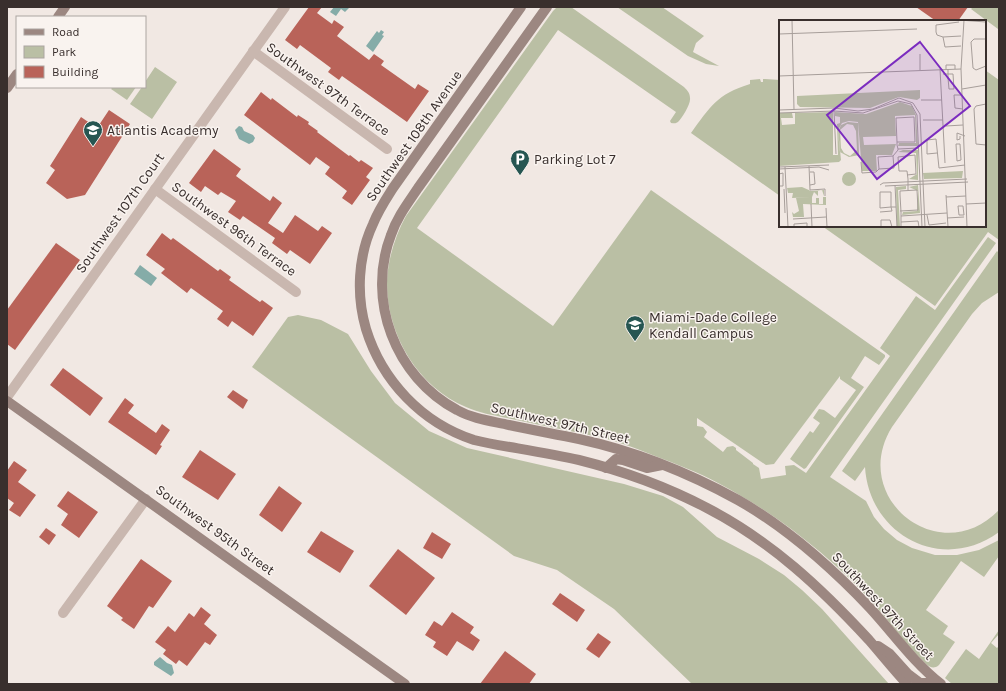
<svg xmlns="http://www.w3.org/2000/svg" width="1006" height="691" font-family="Karla,sans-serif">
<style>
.green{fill:#babfa4}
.water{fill:#85aca8}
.building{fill:#b96359}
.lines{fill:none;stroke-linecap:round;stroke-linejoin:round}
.street{stroke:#c9b7af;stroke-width:10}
.secondary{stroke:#9c8781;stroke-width:10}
.labels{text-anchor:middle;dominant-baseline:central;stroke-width:3;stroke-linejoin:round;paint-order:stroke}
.street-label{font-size:14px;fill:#392f2d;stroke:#f9f3ef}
.poi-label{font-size:14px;fill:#392f2d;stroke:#f9f3ef;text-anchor:start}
.inset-road{fill:none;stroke:#a79e9a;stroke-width:1}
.view{fill:#7b2cbf;fill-opacity:0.15;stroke:#7b2cbf;stroke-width:2}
.inset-edge{fill:none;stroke:#392f2d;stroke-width:2}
</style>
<rect width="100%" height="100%" fill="#f1e8e3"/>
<g class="green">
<path d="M557,7H571L684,87C687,90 690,93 690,98C691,104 682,118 678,122C675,124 674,123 671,123L670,121L676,112L558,30L417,228L553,326L651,190L885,355V357L879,365L865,356L851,378L864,387L806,468L804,469L790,459L810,431L813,433L820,423L813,418L819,409L824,410L835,418L856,390L840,379V376L774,464L766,465L697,418V426L703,427L707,432L704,437L723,452L727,447L733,446L736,448V450L753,463V464L759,468L761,479L786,475L785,466L794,465L806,473L890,356L880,348L916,296L935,310L988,237L996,243L830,477L866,501L874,517L884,529L897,540L912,548L935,555H957L979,550L999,540V556L984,577L961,561L926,610L948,626L943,634L955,642L939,665C932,671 927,665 922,660C904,642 889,621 872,602C828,554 775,513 718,483C698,472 676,464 655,456C633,447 612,439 589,435C562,429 534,424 507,418C493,415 479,413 466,407C418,387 386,334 387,281C388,259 395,236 406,216L553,11Z"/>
<polygon points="617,7 662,7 704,36 696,43 693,52 719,66 706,64 688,56"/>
<polygon points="973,7 999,7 998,29 971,9"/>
<polygon points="155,67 177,82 152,119 130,104 142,87 145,87 145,82"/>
<polygon points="985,70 999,80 999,240 988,232 935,306 822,226 985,226"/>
<path d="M760,79L761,82H763V79H765L780,80V196L691,133C710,107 717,94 750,84V80Z"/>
<polygon points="113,87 136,87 127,100 111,89"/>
<path d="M997,251L999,253V292L982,303L972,314L892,427C848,498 940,571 999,510V532C942,574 869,535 865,467L855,481L842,471Z"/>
<polygon points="298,315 321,320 348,334 371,371 395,403 429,431 467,448 624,484 663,496 683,507 717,537 759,559 784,575 802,590 822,609 889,684 692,684 614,609 557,570 514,556 252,367 288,317"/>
<polygon points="999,630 999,634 991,643 997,648 999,646 999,684 952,684 945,678 966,649 979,659"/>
</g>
<g class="water">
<polygon points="334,7 348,7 349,8 345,12 341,9 336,16 330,12"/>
<polygon points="381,30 384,32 382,35 384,36 373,52 366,46 377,31 379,33"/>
<polygon points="239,126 242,127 244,131 253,135 255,138 253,142 249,144 239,139 235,130"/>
<polygon points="140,265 157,278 151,286 134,274"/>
<polygon points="160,657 167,663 172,665 174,673 171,676 154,665 154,662"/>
</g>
<g class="building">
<polygon points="309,7 322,7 317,13 332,24 334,20 344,27 337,36 369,60 374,54 384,61 381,65 415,89 418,84 429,91 407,122 342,76 339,80 328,72 331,68 300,45 297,49 285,40"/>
<polygon points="916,7 968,7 958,21 936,21"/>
<polygon points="261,92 271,100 272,98 297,117 298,115 309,122 308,124 318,131 317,132 349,156 350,155 359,162 361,160 373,168 366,177 370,180 352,205 342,198 347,191 325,174 330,167 316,157 310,165 244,115"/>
<polygon points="109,110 130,124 85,195 67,199 46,183 55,170 50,166 81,117 97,128"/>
<polygon points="214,149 241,169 236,176 270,201 273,196 282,203 268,223 283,233 295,215 318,231 322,226 332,233 310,264 290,250 287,254 272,243 275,238 243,216 240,220 228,212 236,201 221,192 218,195 205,186 201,192 189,183"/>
<polygon points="162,233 171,240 173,238 218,271 220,269 231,277 229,280 260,302 262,300 273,308 253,336 232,321 228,327 217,319 223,311 191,288 187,293 161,273 165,269 146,255"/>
<polygon points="56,243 80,260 15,350 7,344 7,310"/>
<polygon points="63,368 103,398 90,416 50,385"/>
<polygon points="233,390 248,400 243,409 227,397"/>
<polygon points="125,398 134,405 128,413 156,433 162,424 170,430 160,445 162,446 156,455 108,422"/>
<polygon points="200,450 236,474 218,500 182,477"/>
<polygon points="14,461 27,470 18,482 36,495 20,517 9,510 14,503 7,498 7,471"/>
<polygon points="279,486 302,503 282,532 259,515"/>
<polygon points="68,491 98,512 79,538 61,525 68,514 57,506"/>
<polygon points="46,528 56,535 49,545 39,537"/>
<polygon points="321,531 354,551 340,573 307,552"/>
<polygon points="432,532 451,544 442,559 423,548"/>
<polygon points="398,549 435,578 406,615 369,586"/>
<polygon points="141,559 172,581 153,608 149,606 134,629 121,620 123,618 107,606"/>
<polygon points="560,593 585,610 577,622 552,604"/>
<polygon points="201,607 211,615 204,624 217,635 210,645 205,642 187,666 179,660 176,664 163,654 166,650 155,642 168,626 175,632 189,613 194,617"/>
<polygon points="452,612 474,627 470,633 480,640 473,651 457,641 447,656 433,647 436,642 425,635 434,621 442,626"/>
<polygon points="598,633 611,642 599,658 586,649"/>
<polygon points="505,651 536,674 529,684 480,684"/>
</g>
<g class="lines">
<g class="street">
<polyline points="253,51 387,149"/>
<polyline points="155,189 296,292"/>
<polyline points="7,397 285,7"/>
<polyline points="63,613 146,499"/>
</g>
<g class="secondary">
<path d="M521,7L393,188C386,199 378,211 373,224C358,256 356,295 366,329C382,381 422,423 474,440C486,443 498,445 510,447C533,451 557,455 579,460C623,471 667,487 707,508C771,541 821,588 869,640C882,655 894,670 907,684"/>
<path d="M547,7L418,188C408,203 397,217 391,235C366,300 395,377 457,410C473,419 491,421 509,425C532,430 555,434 579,439C634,451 689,473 738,500C787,528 831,567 870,608C894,634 913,662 941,684"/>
<polyline points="58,17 65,7"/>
<polyline points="7,88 17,74"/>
<polyline points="7,401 405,684"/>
<polyline points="606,468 616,459 623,460 647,468 662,465"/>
<polyline points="878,646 890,654 908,674 920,683 927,683 934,679"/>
</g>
</g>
<defs>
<g id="school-pin" transform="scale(1)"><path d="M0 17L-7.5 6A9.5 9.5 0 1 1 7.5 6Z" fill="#265652" stroke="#f9f3ef"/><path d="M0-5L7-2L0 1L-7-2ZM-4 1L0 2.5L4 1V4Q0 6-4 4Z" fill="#fff"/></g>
<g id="parking-pin" transform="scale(1)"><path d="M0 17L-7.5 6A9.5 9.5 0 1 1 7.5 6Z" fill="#265652" stroke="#f9f3ef"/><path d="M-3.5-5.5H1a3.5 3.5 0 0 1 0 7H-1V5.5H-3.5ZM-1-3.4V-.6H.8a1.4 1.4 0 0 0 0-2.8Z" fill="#fff"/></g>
<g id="university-pin" transform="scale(1)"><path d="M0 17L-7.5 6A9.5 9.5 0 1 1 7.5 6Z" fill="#265652" stroke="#f9f3ef"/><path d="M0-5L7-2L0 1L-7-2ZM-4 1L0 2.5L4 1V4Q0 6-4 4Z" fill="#fff"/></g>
</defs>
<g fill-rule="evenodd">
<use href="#school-pin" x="93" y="130"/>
<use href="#parking-pin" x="520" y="159"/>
<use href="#university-pin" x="635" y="325"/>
</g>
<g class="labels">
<g class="street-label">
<text transform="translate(328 89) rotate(36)">Southwest 97th Terrace</text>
<text transform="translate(414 136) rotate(-55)">Southwest 108th Avenue</text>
<text transform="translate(120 213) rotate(-55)">Southwest 107th Court</text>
<text transform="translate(234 229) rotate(36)">Southwest 96th Terrace</text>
<text transform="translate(560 423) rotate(13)">Southwest 97th Street</text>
<text transform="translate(215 530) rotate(36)">Southwest 95th Street</text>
<text transform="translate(883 606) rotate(47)">Southwest 97th Street</text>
</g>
<g class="poi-label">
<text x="107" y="130">Atlantis Academy</text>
<text x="534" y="159">Parking Lot 7</text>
<text x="649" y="317">Miami-Dade College<tspan x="649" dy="16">Kendall Campus</tspan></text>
</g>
</g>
<g transform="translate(779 20)">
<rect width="207" height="207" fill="#f1e8e3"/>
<path d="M141,70V78L138,80L120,77L91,88L21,87L18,84V76ZM121,82L133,86L137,95L139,126H119L120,123H137L136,95L116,96L117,116L84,117L85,125L117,124L113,135H97L98,151H83L79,102L70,101L63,103L59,110L62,140L60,142L0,146V93H13L14,98H2L3,105L16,104V93L54,92V135H59L58,104L61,103V97L56,96V92L87,94ZM69,102L79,103L80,135L70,137L61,132L59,112L62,105ZM68,104L74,105L77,111L78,130L71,136L65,133L62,128L61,110ZM124,130H139V160L130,159L138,154L137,133L119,132ZM184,151L183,158L145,159L144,153ZM63 159a7 7 0 1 1 14 0a7 7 0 1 1-14 0ZM139,165L141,193L123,195L124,192L138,191L139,171L130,167ZM127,166V169L119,170L121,207H118L117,167ZM23,167L32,171L45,170V176L43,170L39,171V176L35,172L33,177L13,178L14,173H9L8,168ZM33,177V183H37V178H40V184H44V177H47V185L24,184L25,197H14L13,192L15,194L20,191L17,178Z" fill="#babfa4" fill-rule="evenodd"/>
<path class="inset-road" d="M13,0L15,90M180,0L207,2M185,0L182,49L188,207M180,2L157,5V12L158,15L164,17L182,16M0,14L138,9M164,17L166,27L182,26M207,19H195L192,22L194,48L197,50L207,46M141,34V50M161,49L166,143M167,49V45H176V49M164,54H174L175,69H170L169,58V49M0,56L182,49M183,69L207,65M183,75H175L176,88L184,89M142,80H163M207,84L197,86L195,89L197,124L207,125M0,90L55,88L79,91L94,89L120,78L134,83L141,94L146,207M55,91L57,134M0,93L55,91L84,93L119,81L132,84L138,95L143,207M144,100H164M167,106L184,105M181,116V119L178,120V113L186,116M177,124H181L182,140L178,141ZM119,129L140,128M158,133L148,134V120L157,119L160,148L186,145M114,136L99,137L100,149L115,148L114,136L119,130V129L118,125V122L117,98L135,97L136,122H118M82,142L83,153L97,152L100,149M30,146L31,170L46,169V176M0,147L50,145M6,147L9,207M0,149L40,147L50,150M31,152H35L36,164L31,165M0,154L4,153V166H0M128,155L137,154L136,135L119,137L120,151H128L129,159V170M101,165L104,163L188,159M116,165L118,207M106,166L189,162M5,169L6,193M101,172H112V187L101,188ZM167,175L169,207M167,177L187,176M32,184L33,207M187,184L207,183M179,186H184L185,195H180ZM47,188L48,207M121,191L139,190L138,170L121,171V175L122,192V207M101,192L113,191L112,187H117M148,195L150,205L167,203M122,196L168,193M168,198L185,197M14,199L47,197M122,202L139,201L140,207M15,207V204L28,203V207M102,207V200H111L113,207"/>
<path class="view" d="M141,22L191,86L98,159L48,95Z"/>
<rect width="207" height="207" class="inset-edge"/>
</g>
<rect width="1006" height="691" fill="none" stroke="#392f2d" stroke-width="16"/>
<rect x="16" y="16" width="130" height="72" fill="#f9f3ef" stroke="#aca5a1"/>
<rect x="24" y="29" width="20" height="6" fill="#9c8781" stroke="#aca5a1"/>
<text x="52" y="36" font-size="12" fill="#392f2d">Road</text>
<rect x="24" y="46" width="20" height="12" fill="#babfa4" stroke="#aca5a1"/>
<text x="52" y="56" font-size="12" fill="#392f2d">Park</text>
<rect x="24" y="66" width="20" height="12" fill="#b96359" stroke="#aca5a1"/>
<text x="52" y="76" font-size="12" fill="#392f2d">Building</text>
</svg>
